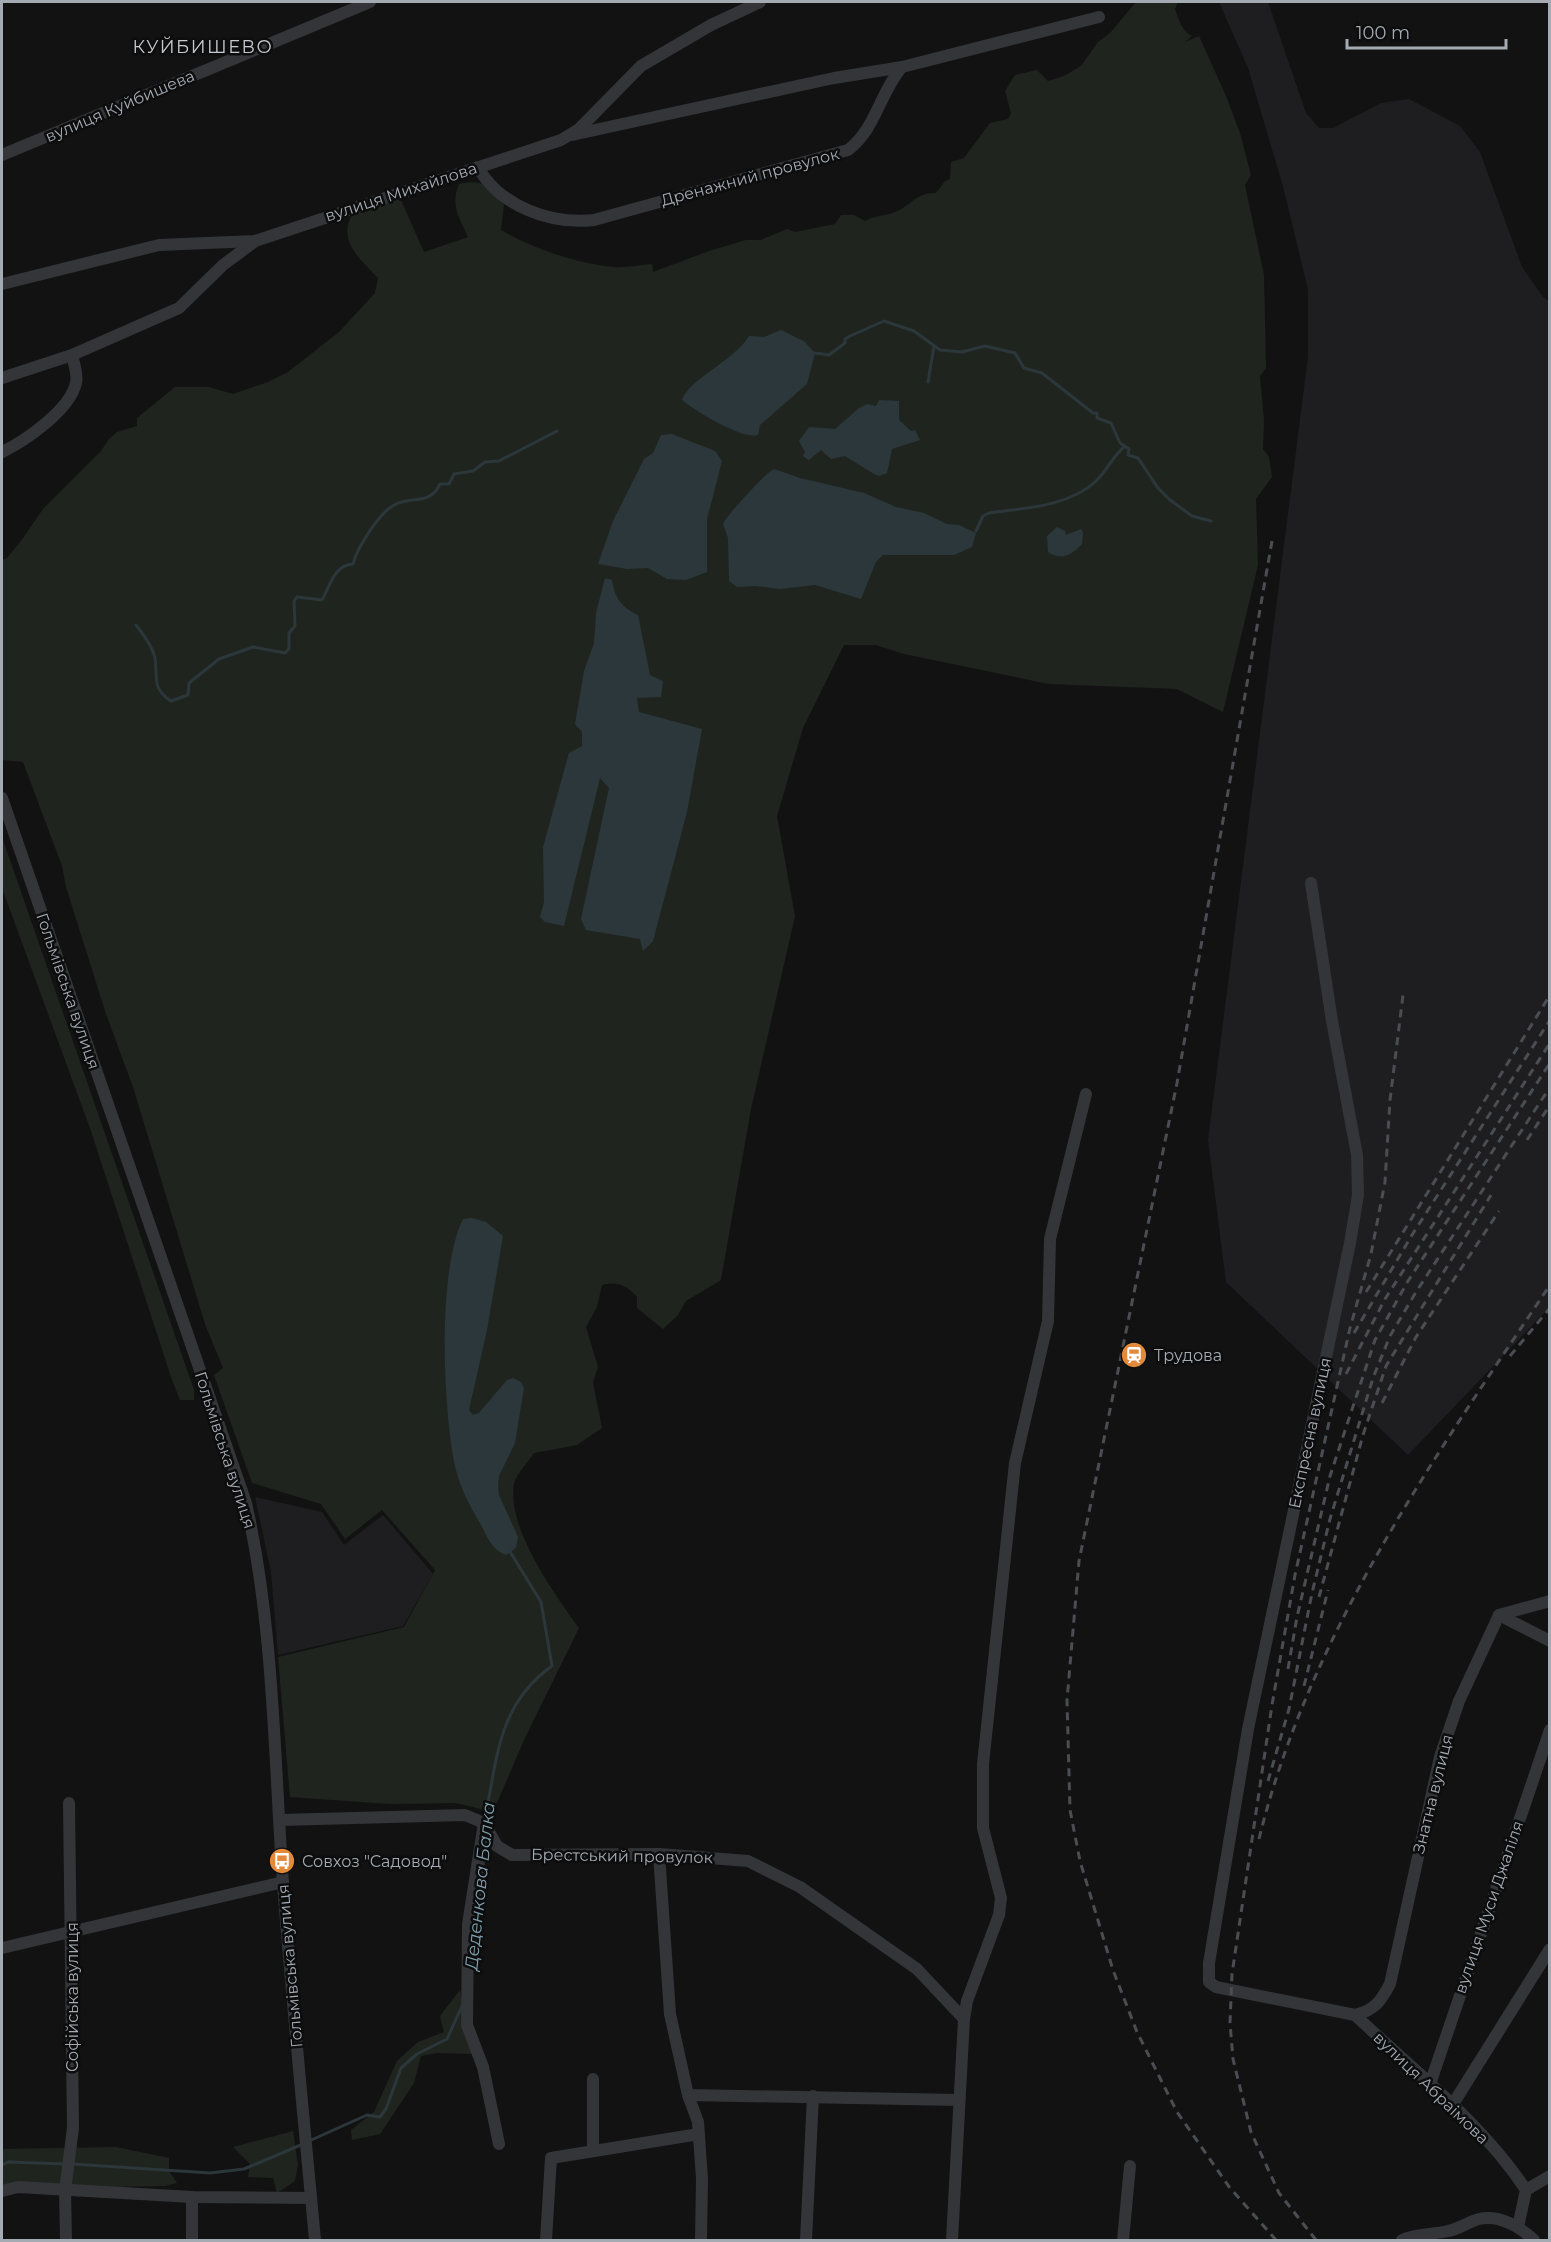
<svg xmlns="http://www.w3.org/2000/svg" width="1551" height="2242" font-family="Montserrat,sans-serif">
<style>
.built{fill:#1e1e20}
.green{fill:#1f251e}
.water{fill:#2c373b}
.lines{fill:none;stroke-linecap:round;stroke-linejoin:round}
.stream{stroke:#2c373b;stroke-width:3}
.minor{stroke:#333538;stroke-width:12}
.rail{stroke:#4a4d51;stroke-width:3;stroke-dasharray:8 6;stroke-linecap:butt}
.labels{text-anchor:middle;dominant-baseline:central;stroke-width:5;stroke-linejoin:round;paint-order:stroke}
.street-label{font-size:16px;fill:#a4abb3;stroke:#0d0d0e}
.poi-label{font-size:16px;fill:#a4abb3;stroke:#0d0d0e;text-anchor:start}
.neighbourhood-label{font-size:18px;letter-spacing:1.5px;fill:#c5cacf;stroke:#0d0d0e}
.water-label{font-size:18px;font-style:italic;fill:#7d9fac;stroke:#0d0d0e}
</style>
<rect width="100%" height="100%" fill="#121213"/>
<g class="built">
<polygon points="1219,2 1268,2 1306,113 1319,128 1333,128 1381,103 1409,99 1460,126 1480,152 1522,267 1543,297 1549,301 1549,1308 1408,1455 1226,1282 1208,1140 1308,357 1308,290 1284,190 1248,68"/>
<polygon points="255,1497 322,1512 344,1545 383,1515 433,1574 403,1626 278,1655 271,1572"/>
</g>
<g class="green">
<path d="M1136,2H1178L1175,9C1179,20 1181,30 1192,36L1185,42L1199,36L1226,96L1240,133L1251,175L1245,185L1264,275L1266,368L1260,376L1264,420L1263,449L1269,457L1272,477L1256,499L1258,565L1223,712L1177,689L1049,684L904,654L876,645H844L803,728L777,816L795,916L751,1109L721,1280L686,1301L678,1315L663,1329L637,1308V1297C627,1285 617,1281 602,1285L597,1307L586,1327L598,1367L593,1382L602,1428L577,1445L534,1453C529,1461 516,1474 514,1484C506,1527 555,1595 579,1628L524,1740L493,1812L456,1803L389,1804L290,1797L278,1657L404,1627L435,1570L382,1510L345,1539L321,1504L252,1483L214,1375L223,1368L205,1324L133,1087L106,1014L66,887L62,866L23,762L2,760V560L7,558L21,541L43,509L101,451L109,439L117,432L137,426V418L175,387H209L233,394L268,382L288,372L339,332L375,293L378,278C361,260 337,241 352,215L400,198L424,252L468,237C459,217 450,205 459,184C483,179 487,185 504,203L501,230C532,248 578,264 614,267C626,268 639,265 652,264L653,272L709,251L746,240H761L787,229L795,232L835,224L841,215H854L865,221C875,216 883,216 893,213C910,207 916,192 936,193L945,181L950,179L951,162L964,158L990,123L1008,119L1011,113L1005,91L1015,75L1037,70L1048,81L1064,76L1081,66L1098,42L1110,33Z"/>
<polygon points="2,837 194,1390 194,1400 180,1400 172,1380 91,1131 2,888"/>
<polygon points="460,1990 472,2054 437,2053 421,2056 414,2083 380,2134 352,2140 351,2130 374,2112 397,2061 418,2042 444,2032 440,2016"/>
<polygon points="293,2131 298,2165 295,2181 277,2193 273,2178 248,2177 250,2164 233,2147"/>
<polygon points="116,2147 169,2158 169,2171 177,2183 165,2186 2,2189 2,2149"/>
</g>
<g class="water">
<path d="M781,330L805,342L815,353L807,384L760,425L758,435C743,440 695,411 682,400C689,379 735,360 749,336L764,337Z"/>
<polygon points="879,400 899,401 899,420 911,431 915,430 920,440 892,449 887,473 879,476 874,474 845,456 831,459 821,450 809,460 803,456 805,452 799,441 809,427 835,429 859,408 867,404 876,406"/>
<polygon points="672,434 715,451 722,461 707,519 707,572 686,580 667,579 648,568 627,569 598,564 613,521 644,459 653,453 661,435"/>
<path d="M774,469L800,478L864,493L896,507L924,513L947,524L959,525L976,533L972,547L954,555H883L876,562L861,599L815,585L780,589L755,586L737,587L729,581L728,538L723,524C727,515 765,473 774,469Z"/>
<path d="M1057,527L1065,531L1066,535L1081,529L1083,532L1082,544C1072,555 1060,561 1048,552L1047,536Z"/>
<path d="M605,578L612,580C615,598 621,607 638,615L650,675L663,681L661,697L637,698L639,712L702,729L687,812L653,941L643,951L640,939L586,930L581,919L609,788L600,778L564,926L545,922L540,917L544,902L543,847L569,753L582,746V732L575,724L584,671L594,643L596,613Z"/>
<path d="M472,1218L486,1222L503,1236L487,1330L469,1410L473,1415L479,1413L507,1380L513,1378L521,1382L524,1388L515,1443L499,1476L498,1485L499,1495L518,1537L516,1548L506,1555C492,1550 488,1538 481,1525C470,1506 460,1488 455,1466C443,1408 437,1271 463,1219Z"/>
</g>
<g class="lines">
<g class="stream">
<polyline points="815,353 829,355 845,343 845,339 850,336 884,321 914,331 940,350 962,352 985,346 1015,353 1024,368 1042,373 1093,413 1097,413 1097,418 1111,423 1120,443 1129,449 1128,455 1138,458 1158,488 1170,500 1192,516 1211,521"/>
<polyline points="928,382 934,346"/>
<path d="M976,531L983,516L989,513C1024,508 1067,507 1095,482C1106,472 1112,457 1124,447"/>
<path d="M136,625C143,634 153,647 155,658C158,677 151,688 171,701L188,695L189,683L219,659L253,647L285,653L289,649V633L295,626L294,601L297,597L322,600C330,586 334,565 353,564C357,548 380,511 396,504C414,496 430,505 440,484H449L454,474L473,471L485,462L499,461L557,431"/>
<path d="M485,1819C497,1759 498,1704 552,1666L541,1602L509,1550"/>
<polyline points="473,1971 484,1855"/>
<polyline points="309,2141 367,2115 380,2117 386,2109 401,2068 417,2054 447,2039 462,2006"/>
<polyline points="72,2164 210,2173 244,2169 303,2144"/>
<polyline points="2,2165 8,2162 66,2164"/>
</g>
<g class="minor">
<polyline points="572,135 834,78 902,67"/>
<polyline points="2,155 370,2"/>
<path d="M478,167C499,206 551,225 594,220L848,150C876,129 880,92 902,67L1099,17"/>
<polyline points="2,284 159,245 255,241 561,140 579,129 641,66 711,25 760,2"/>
<polyline points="2,378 72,355 179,308 223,265 254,242"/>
<path d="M2,452C25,441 70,410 76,383C78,374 74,364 72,355"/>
<path d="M2,798L246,1503C274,1627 274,1757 283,1883C292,2002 304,2121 315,2240"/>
<path d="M1311,883L1332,1021L1357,1155L1358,1195L1350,1243L1248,1729L1209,1963V1982L1216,1987L1355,2015C1375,2010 1381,2001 1390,1984L1440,1757L1459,1701L1499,1615L1550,1601"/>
<polyline points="1499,1615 1550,1641"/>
<polyline points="280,1820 465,1815 484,1823 497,1846 512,1855 659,1854 748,1861 800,1887 917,1969 964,2019"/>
<polyline points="484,1823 468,1924 467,2025 483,2067 499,2144"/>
<polyline points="659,1854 670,2014 688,2095 698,2122 702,2179 701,2240"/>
<polyline points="2,1948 283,1882"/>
<path d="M1355,2015C1414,2071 1481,2122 1526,2190L1518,2227"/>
<polyline points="593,2079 593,2151"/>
<polyline points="1430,2084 1550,1730"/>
<polyline points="688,2095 958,2100"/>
<polyline points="1453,2104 1550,1949"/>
<polyline points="1526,2190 1550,2176"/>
<polyline points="2,2191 18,2187 192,2197 311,2198"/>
<polyline points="66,2240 65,2191 73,2128 69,1803"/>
<polyline points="192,2240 192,2197"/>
<polyline points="546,2240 551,2158 699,2134"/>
<polyline points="806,2240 813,2096"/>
<polyline points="952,2240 964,2019 967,2001 999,1915 1001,1898 983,1828 983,1764 1015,1463 1048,1321 1050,1239 1086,1094"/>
<polyline points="1123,2240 1130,2166"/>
<path d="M1402,2240C1416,2233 1433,2235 1448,2231C1459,2229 1468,2222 1479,2219C1499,2214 1520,2227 1534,2240"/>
</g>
<g class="rail">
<polyline points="1272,541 1177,1083 1079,1561 1067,1700 1070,1810 1080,1861 1113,1970 1137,2032 1177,2112 1230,2188 1276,2240"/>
<polyline points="1527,1140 1550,1105"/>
<polyline points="1366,1292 1550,995"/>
<polyline points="1354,1333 1412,1235 1550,1020"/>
<polyline points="1510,1356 1550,1308"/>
<polyline points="1346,1374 1385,1299 1550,1043"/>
<polyline points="1382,1403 1416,1337 1499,1211"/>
<polyline points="1319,1597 1363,1435 1386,1366 1491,1195"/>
<polyline points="1288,1669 1297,1617 1330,1476 1375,1340 1408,1281 1550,1063"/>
<polyline points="1304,1686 1328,1590"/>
<polyline points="1268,1781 1289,1709 1312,1593 1330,1519 1373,1378 1390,1336 1416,1292 1550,1087"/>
<path d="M1259,1839C1309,1634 1434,1458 1550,1285"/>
<polyline points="1316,2240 1279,2193 1251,2132 1233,2059 1230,2023 1232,1974 1272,1705 1295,1575 1350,1328 1371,1254 1385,1182 1390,1100 1403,995"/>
</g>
</g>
<defs>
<g id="station-disc" transform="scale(1.35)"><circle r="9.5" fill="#e3893a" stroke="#0d0d0e"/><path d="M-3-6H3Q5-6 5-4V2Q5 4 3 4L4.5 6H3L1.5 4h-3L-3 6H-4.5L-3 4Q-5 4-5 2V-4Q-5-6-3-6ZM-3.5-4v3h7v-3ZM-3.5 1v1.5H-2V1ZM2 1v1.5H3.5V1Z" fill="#fff"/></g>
<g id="bus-disc" transform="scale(1.35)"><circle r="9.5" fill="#e3893a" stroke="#0d0d0e"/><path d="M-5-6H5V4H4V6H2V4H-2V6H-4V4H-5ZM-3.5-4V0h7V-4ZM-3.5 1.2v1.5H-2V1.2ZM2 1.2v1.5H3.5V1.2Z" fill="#fff"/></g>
</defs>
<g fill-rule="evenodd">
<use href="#station-disc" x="1134" y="1355"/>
<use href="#bus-disc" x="282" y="1861"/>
</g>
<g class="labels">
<g class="street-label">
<text transform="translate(120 106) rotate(-23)">вулиця Куйбишева</text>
<text transform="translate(750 177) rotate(-15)">Дренажний провулок</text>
<text transform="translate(401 192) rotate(-18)">вулиця Михайлова</text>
<text transform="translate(68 991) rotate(71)">Гольмівська вулиця</text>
<text transform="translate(1310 1433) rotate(-78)">Експресна вулиця</text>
<text transform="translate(225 1450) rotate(72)">Гольмівська вулиця</text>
<text transform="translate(1433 1794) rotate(-76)">Знатна вулиця</text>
<text transform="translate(622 1856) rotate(1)">Брестський провулок</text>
<text transform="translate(1489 1907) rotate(-71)">вулиця Муси Джаліля</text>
<text transform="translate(290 1966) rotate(-95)">Гольмівська вулиця</text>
<text transform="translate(72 1997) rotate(-90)">Софійська вулиця</text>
<text transform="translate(1431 2088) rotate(44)">вулиця Абраімова</text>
</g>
<g class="poi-label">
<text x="1154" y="1355">Трудова</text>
<text x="302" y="1861">Совхоз "Садовод"</text>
</g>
<g class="neighbourhood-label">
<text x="203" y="47">КУЙБИШЕВО</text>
</g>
<g class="water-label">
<text transform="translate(480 1886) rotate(-84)">Деденкова Балка</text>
</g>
</g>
<rect width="1551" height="2242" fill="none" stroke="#a4abb3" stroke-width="6"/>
<path d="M1347 39v9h159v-9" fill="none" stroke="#a4abb3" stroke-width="3"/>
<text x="1356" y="39" font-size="18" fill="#a4abb3" stroke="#0d0d0e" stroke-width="4.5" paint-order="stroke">100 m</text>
</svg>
